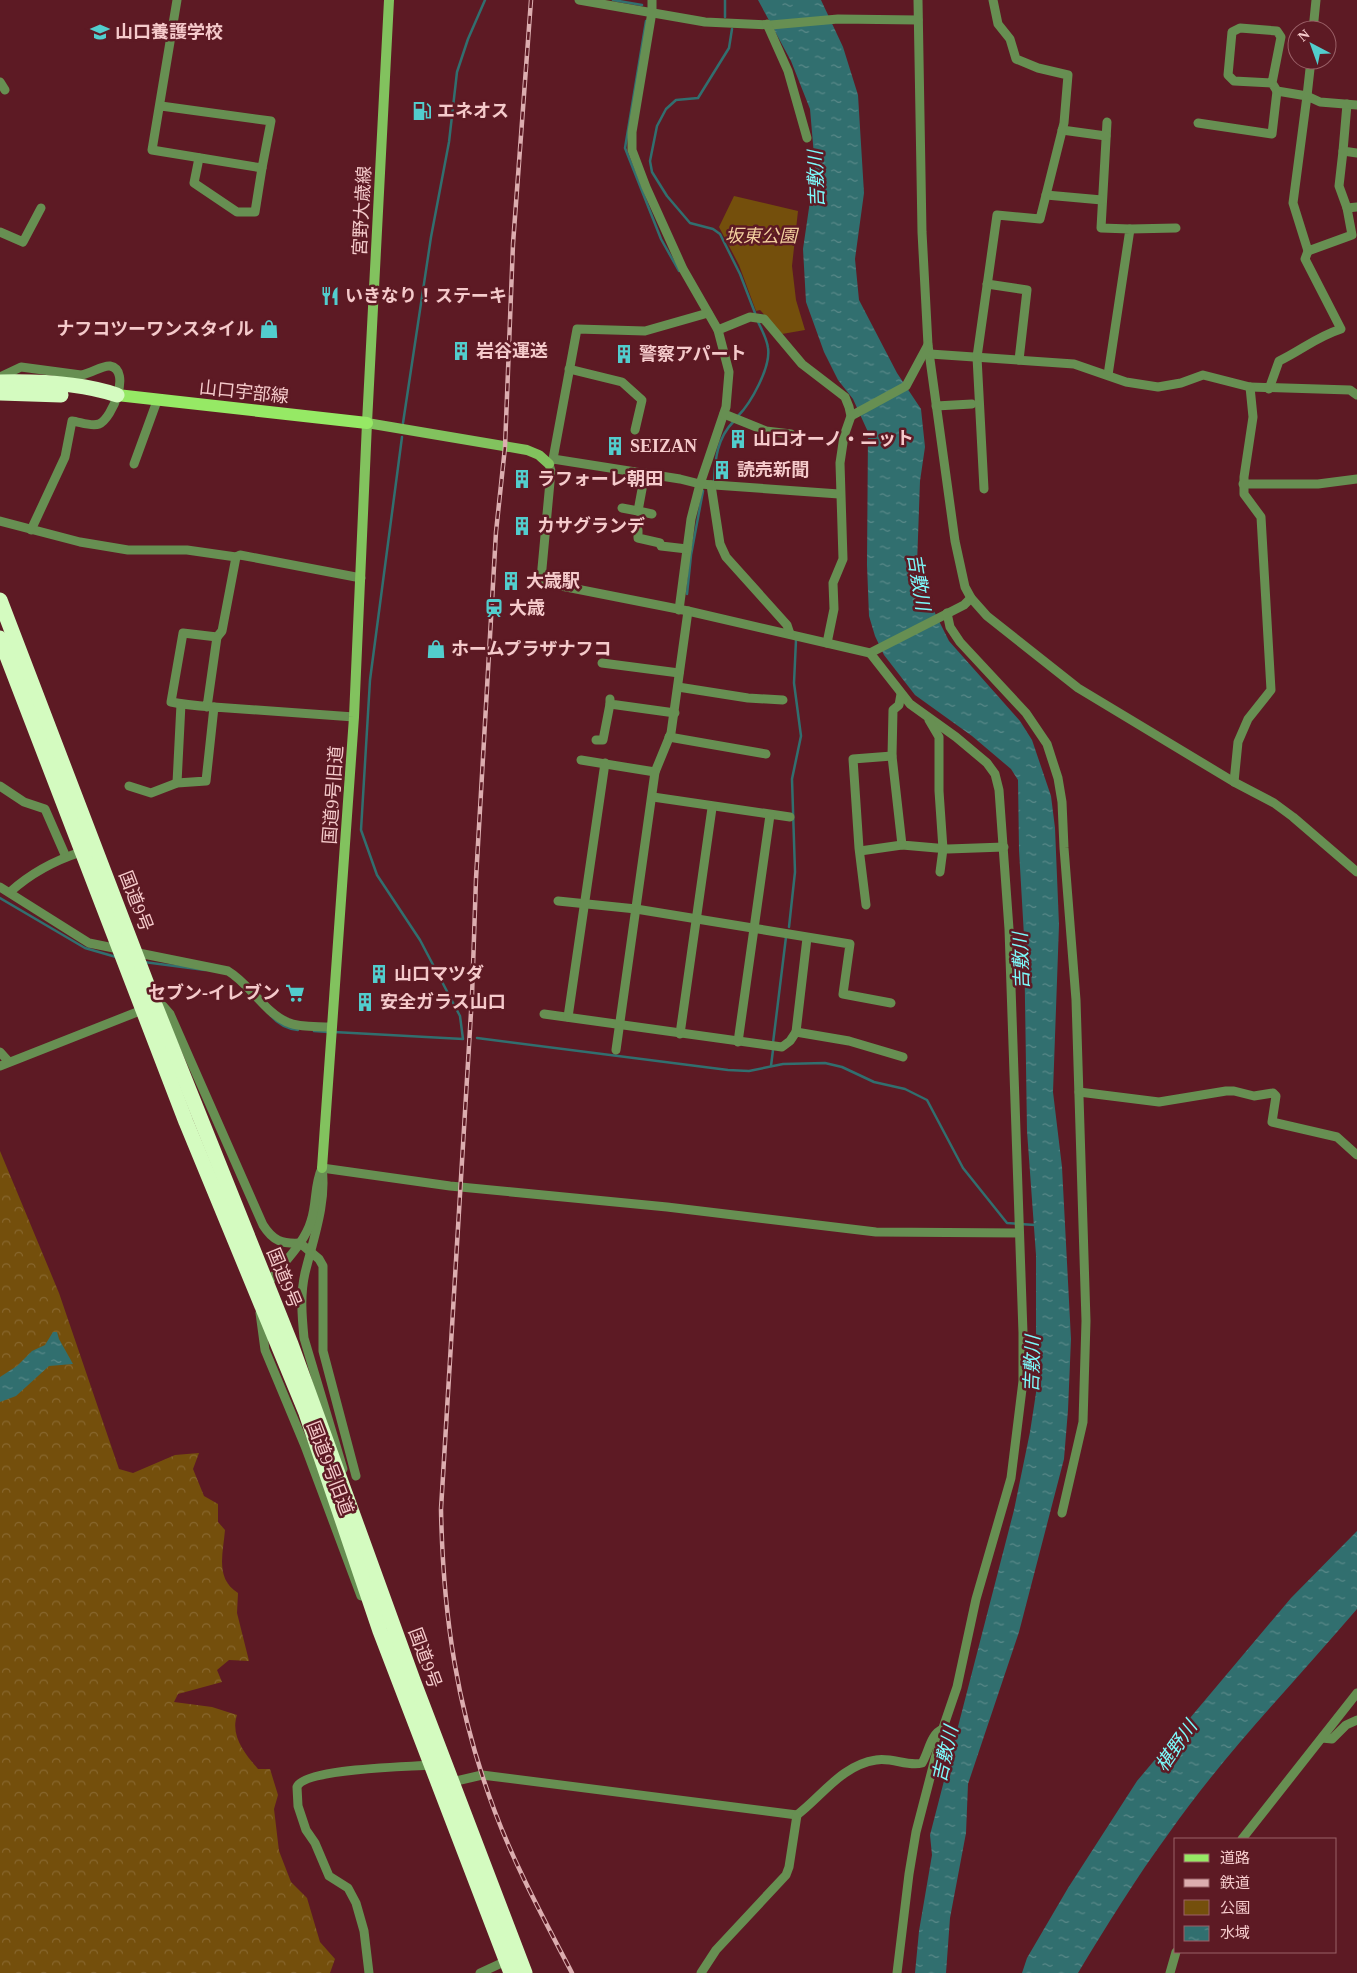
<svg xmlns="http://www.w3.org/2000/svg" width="1357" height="1973" font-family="'Times New Roman','Noto Sans JP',serif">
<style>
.forest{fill:url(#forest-crowns)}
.green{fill:#744f0c}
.water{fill:url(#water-ripples)}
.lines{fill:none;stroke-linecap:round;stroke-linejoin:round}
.stream{stroke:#316f6f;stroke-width:2.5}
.street{stroke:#678f52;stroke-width:9}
.secondary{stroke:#82c25e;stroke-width:10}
.primary{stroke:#96e965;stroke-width:12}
.highway{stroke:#d4fbc0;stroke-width:15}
.rail-casing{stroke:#dcadaf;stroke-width:4.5}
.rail{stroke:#5d1a24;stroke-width:2.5;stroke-dasharray:8;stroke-linecap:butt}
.labels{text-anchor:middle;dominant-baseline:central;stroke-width:5;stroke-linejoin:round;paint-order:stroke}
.poi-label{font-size:18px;font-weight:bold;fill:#f5cacb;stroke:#5d1a24;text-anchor:start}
.street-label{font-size:18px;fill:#f5cacb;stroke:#5d1a24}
.park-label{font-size:18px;font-style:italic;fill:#f2cf9e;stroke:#5d1a24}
.water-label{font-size:19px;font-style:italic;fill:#7cfafb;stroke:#5d1a24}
</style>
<defs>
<pattern id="forest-crowns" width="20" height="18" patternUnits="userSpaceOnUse" patternTransform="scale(1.25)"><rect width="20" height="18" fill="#744f0c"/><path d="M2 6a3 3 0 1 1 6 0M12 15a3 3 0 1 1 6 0" fill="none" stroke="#88672e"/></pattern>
<pattern id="water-ripples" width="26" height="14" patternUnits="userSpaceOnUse" patternTransform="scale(1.25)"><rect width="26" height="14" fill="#316f6f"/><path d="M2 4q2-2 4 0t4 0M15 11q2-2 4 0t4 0" fill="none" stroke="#5a8989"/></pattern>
</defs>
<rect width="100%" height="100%" fill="#5d1a24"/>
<path class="forest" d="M0,1151L59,1293L119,1469L133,1473L175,1455L199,1453L193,1469L204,1496L218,1504V1522L225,1530C223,1554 215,1579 238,1593L237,1613L249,1661L229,1660L217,1670L222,1682L178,1694L174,1702L212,1707L237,1715C230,1736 245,1754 258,1769H270L278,1795L274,1809L279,1851L291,1882L307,1898L320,1942L335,1959L330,1973H0Z"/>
<polygon class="green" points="734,196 798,211 792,266 796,300 805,330 782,334 760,310 756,311 739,265 719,227"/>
<g class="water">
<polygon points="758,0 821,0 843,47 858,95 864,193 855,259 859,300 897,373 921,409 925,447 920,481 917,565 927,597 949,641 1020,721 1032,740 1051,796 1055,828 1059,925 1053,1092 1062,1167 1071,1339 1068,1410 1064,1459 1019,1632 968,1784 966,1833 950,1918 946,1973 915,1973 919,1931 932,1855 930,1835 1014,1510 1030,1432 1036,1393 1036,1255 1027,1131 1024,936 1019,850 1018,780 1011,769 972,736 915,695 884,655 875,636 869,616 867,565 868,432 853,399 838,380 824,352 806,302 803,249 815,167 810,109 791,61"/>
<polygon points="53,1332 57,1332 59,1339 73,1364 49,1366 16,1396 0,1402 0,1377 17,1366 32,1351 45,1345"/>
<path d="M1357,1531V1609C1294,1683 1225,1753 1169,1833C1136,1878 1107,1925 1078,1973H1022L1027,1958L1068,1888L1137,1781L1291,1598Z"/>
</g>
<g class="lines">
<g class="stream">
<polyline points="613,0 642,5"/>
<polyline points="725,0 725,17"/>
<polyline points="646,21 625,148 661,239 679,271"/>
<polyline points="732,29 729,48 698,98 676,100 666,109 657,126 650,161 652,172 667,196 690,223 713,229 720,234 740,274 755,313"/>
<path d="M738,416C751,403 771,367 768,348C767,339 762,330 758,322"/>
<polyline points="403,423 431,237 449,142 457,72 468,39 485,0"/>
<path d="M714,482C715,459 717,438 734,421"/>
<polyline points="687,594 691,555 703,491"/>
<polyline points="0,898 85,948 116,957"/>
<polyline points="789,927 795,872 792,779 801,736 794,683 796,640"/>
<polyline points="144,962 205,970"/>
<path d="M271,1016C279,1025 287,1029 298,1030"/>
<polyline points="314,1031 328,1032"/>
<polyline points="334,1032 463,1039 460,1016 420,940 377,875 361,830 370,680 402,437"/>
<polyline points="477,1038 728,1070 749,1071 783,1064 825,1063 842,1067 874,1082 905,1089 927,1100 963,1168 1007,1223 1035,1225"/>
<polyline points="773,1043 786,937"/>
<polyline points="771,1066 773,1050"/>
</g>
<g class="street">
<polyline points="579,0 705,22 771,25 838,19 918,20"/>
<polyline points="652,0 652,12 632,132 632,150 646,187 683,269 718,330 729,372 726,407 700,484 691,519 679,610"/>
<polyline points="918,0 922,232 928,345 955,541 965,587 971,598 987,616 1078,688 1234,782 1274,803 1293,817 1357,872"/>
<polyline points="767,24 788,71 807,138"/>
<polyline points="1313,30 1316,0"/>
<polyline points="0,82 5,90"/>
<polyline points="1272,83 1234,81 1228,75 1232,32 1240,28 1277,31 1281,37 1272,83 1277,91 1307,96 1311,60"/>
<polyline points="1347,104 1343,151 1357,153"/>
<polyline points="161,106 271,121 262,168 152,150 177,0"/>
<polyline points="1107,122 1101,228 1130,229 1108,375"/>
<polyline points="1198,123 1272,134 1277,91"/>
<polyline points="1062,130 1106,136"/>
<polyline points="1343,151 1339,186 1347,208 1357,207"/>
<polyline points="199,158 194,183 237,212 255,212 262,168"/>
<polyline points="1046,195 1102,200"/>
<polyline points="1347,208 1352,235 1308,251 1293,203 1307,96 1320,102 1357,105"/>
<polyline points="1130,229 1176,228"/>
<polyline points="0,232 23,242 41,208"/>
<polyline points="987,284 1027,290 1019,360"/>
<polyline points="708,313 645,331 577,329 553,459 549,464 551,471 541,579 546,583 688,611 870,653 964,605 971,598"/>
<polyline points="718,330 750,317 764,319 802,364 845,397 849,407 851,416 844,436 840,463 843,559 833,583 834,609 827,643"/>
<polyline points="930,354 1074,364 1126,382 1158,387 1181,383 1203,375 1250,387 1350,390 1357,395"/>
<polyline points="569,369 622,382 642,400 635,430"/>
<path d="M0,377L21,367L81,375C91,374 102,365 110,366C132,370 112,419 99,424C92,427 80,422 72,421L65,457L31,530"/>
<path d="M1269,389L1279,361C1302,350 1316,337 1341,329L1305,259L1308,251"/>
<polyline points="936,406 972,404"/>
<polyline points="724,414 766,431 791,434"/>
<polyline points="851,416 906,386 928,345"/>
<polyline points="553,459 680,479 700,484 839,494"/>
<polyline points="134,464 157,401"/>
<polyline points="1243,484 1318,484 1357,479"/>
<polyline points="711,485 720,544 726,557 787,625 790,634"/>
<polyline points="984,489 977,357 997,215 1040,219 1064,123 1068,75 1038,68 1016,59 1010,39 998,24 993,0"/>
<polyline points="622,508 638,511 645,473"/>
<polyline points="638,511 652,514"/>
<polyline points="0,521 80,542 128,550 187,550 236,557 240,555 361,578"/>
<polyline points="638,530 638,538 660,543 661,546 687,549"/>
<polyline points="947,613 950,627 960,642 1026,713 1047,744 1058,778 1062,802 1064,848 1076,1000 1086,1321 1083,1422 1062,1513"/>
<polyline points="217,637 222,631 236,557"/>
<polyline points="870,653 910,704 956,737 987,763 995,774 999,790 1009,929 1023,1333 1023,1381 1011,1478 976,1599 957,1687 943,1728 916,1832 909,1874 897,1973"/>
<polyline points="602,663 679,673"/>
<polyline points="678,687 748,698 783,700"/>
<polyline points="901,694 899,705 893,710 892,756 902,845 948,849 1004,847"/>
<polyline points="610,699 610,704 675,713"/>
<path d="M207,707L217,637L183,633L171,702C185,705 200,706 214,707"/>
<polyline points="929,720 939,737 939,791 943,849 940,872"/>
<polyline points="669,737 766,754"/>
<polyline points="596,740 603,740 610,704"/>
<polyline points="581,760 655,772"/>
<polyline points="1234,782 1238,742 1248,719 1271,690 1261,517 1244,494 1244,477 1253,417 1250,387"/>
<polyline points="177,783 181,704"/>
<polyline points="0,786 24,802 45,809 66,857"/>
<polyline points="129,786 151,793 177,783 206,781 214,707 354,717"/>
<polyline points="653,797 790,817"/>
<polyline points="860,851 902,845"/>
<path d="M0,887L89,943L228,971C250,984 264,1012 287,1022C300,1028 317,1026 330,1027"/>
<path d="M10,892C30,874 56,860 81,852"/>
<polyline points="558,901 636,909 850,944 843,994 891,1003"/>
<polyline points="866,905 859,848 853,759 892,756"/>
<polyline points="544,1014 782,1047 790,1041 796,1032 849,1041 903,1057"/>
<polyline points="568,1017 605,763"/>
<polyline points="796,1032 807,938"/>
<polyline points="680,1034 712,808"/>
<polyline points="738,1042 770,815"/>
<polyline points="616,1050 655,772 671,733 688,611"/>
<polyline points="0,1052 9,1062"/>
<path d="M0,1066L155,1005L163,1006L170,1014L263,1225C273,1241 282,1244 300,1243L319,1259L323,1266V1351L356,1476"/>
<polyline points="1079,1092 1159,1102 1226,1091 1234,1091 1254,1096 1273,1093 1276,1096 1272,1122 1337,1137 1357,1155"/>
<polyline points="322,1168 450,1186 667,1207 876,1232 1019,1233"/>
<path d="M322,1168C327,1202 313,1240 305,1273C300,1295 302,1317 304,1338L343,1469"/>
<path d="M272,1278C285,1261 305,1242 311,1221C317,1203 314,1185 322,1168"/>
<polyline points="260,1313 265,1350 305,1446 361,1596"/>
<polyline points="1322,1738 1332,1739 1346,1725 1357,1720"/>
<path d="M452,1782L482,1775L797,1815C822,1796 842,1765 876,1760C892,1757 908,1767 922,1763C929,1752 930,1734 943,1729"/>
<polyline points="1242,1839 1357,1693"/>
<path d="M369,1973L364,1931L356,1903L348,1888L329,1876L315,1843L306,1830L298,1806L297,1787C304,1768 410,1767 431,1765"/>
<polyline points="480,1973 506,1961"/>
<polyline points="701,1973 716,1950 786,1875 789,1867 797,1815"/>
<polyline points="1170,1973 1176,1952"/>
</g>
<g class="secondary">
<polyline points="367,423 527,450 539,455 549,464"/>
<polyline points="322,1168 354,717 367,423 389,0"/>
</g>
<polyline class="primary" points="117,395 367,423"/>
<g class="highway">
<path d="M0,382C38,381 81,383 117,395"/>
<polyline points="0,393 61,395"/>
<polyline points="0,600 155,1005 291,1344 413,1680 525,1973"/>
<polyline points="0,638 186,1122 306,1413 380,1631 511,1973"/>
</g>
<g class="rail-casing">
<path id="rail" d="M531,0L513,244L505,447L496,532L476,879L472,996L441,1509C443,1616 457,1711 495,1812C516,1868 545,1921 572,1973"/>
</g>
<use href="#rail" class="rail"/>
</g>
<defs>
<g id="school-bare" transform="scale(1.5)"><path d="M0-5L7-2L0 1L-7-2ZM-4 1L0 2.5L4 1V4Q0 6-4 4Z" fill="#52cdcd" stroke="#5d1a24" stroke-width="2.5" paint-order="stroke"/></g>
<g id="fuel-bare" transform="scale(1.5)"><path d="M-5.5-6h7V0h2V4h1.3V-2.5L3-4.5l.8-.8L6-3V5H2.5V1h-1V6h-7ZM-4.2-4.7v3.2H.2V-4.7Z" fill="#52cdcd" stroke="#5d1a24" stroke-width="2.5" paint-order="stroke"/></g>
<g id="restaurant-bare" transform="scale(1.5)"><path d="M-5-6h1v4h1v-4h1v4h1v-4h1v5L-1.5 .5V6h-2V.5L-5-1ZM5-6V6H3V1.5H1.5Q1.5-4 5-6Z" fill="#52cdcd" stroke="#5d1a24" stroke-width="2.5" paint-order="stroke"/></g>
<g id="shop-bare" transform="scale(1.5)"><path d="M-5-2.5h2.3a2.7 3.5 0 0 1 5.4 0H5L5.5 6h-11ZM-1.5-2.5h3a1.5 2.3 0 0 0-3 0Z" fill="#52cdcd" stroke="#5d1a24" stroke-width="2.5" paint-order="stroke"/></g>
<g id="building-bare" transform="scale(1.5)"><path d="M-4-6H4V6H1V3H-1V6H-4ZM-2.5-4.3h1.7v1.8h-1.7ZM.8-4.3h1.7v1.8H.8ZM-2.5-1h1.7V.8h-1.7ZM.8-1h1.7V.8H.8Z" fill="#52cdcd" stroke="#5d1a24" stroke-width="2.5" paint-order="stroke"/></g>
<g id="station-bare" transform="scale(1.5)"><path d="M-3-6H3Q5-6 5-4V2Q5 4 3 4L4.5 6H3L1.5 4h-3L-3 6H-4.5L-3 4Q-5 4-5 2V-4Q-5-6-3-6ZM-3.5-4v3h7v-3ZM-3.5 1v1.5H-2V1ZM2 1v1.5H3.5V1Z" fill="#52cdcd" stroke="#5d1a24" stroke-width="2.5" paint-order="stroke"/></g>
<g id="supermarket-bare" transform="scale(1.5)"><path d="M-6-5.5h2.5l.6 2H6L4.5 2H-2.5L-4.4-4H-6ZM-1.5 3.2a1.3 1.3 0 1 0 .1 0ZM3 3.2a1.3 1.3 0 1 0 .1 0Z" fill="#52cdcd" stroke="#5d1a24" stroke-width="2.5" paint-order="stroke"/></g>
</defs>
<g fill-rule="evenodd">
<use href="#school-bare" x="100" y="32"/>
<use href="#fuel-bare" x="422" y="111"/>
<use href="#restaurant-bare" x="330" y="296"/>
<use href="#shop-bare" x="269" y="329"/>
<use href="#building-bare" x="461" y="351"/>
<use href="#building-bare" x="624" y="354"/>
<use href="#building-bare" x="738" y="439"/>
<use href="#building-bare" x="615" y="446"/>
<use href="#building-bare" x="722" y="470"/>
<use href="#building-bare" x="522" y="479"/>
<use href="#building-bare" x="522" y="526"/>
<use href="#building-bare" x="511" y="581"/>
<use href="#station-bare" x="494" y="608"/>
<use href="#shop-bare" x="436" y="649"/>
<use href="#building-bare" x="379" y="974"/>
<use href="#supermarket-bare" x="295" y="993"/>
<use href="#building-bare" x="365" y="1002"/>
</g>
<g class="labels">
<g class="poi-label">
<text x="115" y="32">山口養護学校</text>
<text x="437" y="111">エネオス</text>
<text x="345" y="296">いきなり！ステーキ</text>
<text x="254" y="329" text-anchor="end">ナフコツーワンスタイル</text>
<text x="476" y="351">岩谷運送</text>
<text x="639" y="354">警察アパート</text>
<text x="753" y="439">山口オーノ・ニット</text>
<text x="630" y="446">SEIZAN</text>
<text x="737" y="470">読売新聞</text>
<text x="537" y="479">ラフォーレ朝田</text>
<text x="537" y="526">カサグランデ</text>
<text x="526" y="581">大歳駅</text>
<text x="509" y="608">大歳</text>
<text x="451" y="649">ホームプラザナフコ</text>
<text x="394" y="974">山口マツダ</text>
<text x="280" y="993" text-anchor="end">セブン-イレブン</text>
<text x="380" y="1002">安全ガラス山口</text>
</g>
<g class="street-label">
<text transform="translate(362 211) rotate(-87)">宮野大歳線</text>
<text transform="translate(244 392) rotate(6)">山口宇部線</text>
<text transform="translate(333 795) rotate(-86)">国道9号旧道</text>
<text transform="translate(136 901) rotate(69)">国道9号</text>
<text transform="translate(284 1278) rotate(68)">国道9号</text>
<text transform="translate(330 1468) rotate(69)">国道9号旧道</text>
<text transform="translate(425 1658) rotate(70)">国道9号</text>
</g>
<g class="park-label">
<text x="761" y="236">坂東公園</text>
</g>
<g class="water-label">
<text transform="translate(816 179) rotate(-92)">吉敷川</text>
<text transform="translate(919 582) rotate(81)">吉敷川</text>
<text transform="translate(1021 961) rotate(-92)">吉敷川</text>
<text transform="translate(1032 1364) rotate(-88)">吉敷川</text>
<text transform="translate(1176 1746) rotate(-55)">椹野川</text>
<text transform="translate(945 1754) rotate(-77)">吉敷川</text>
</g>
</g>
<rect x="1174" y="1838" width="162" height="115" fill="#5d1a24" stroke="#9a6067"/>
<rect x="1184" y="1854" width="25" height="8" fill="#96e965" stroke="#9a6067"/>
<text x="1220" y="1863" font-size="15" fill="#f5cacb">道路</text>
<rect x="1184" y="1879" width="25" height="8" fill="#dcadaf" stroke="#9a6067"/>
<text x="1220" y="1888" font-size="15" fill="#f5cacb">鉄道</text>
<rect x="1184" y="1900" width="25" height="15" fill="#744f0c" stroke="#9a6067"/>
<text x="1220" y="1913" font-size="15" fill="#f5cacb">公園</text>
<rect x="1184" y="1926" width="25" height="15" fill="url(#water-ripples)" stroke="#9a6067"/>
<text x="1220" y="1938" font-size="15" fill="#f5cacb">水域</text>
<g transform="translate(1312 45) rotate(319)"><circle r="24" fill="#5d1a24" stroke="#9a6067"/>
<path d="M0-4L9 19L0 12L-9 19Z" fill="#52cdcd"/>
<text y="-8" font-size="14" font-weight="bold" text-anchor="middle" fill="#f5cacb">N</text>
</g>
</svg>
